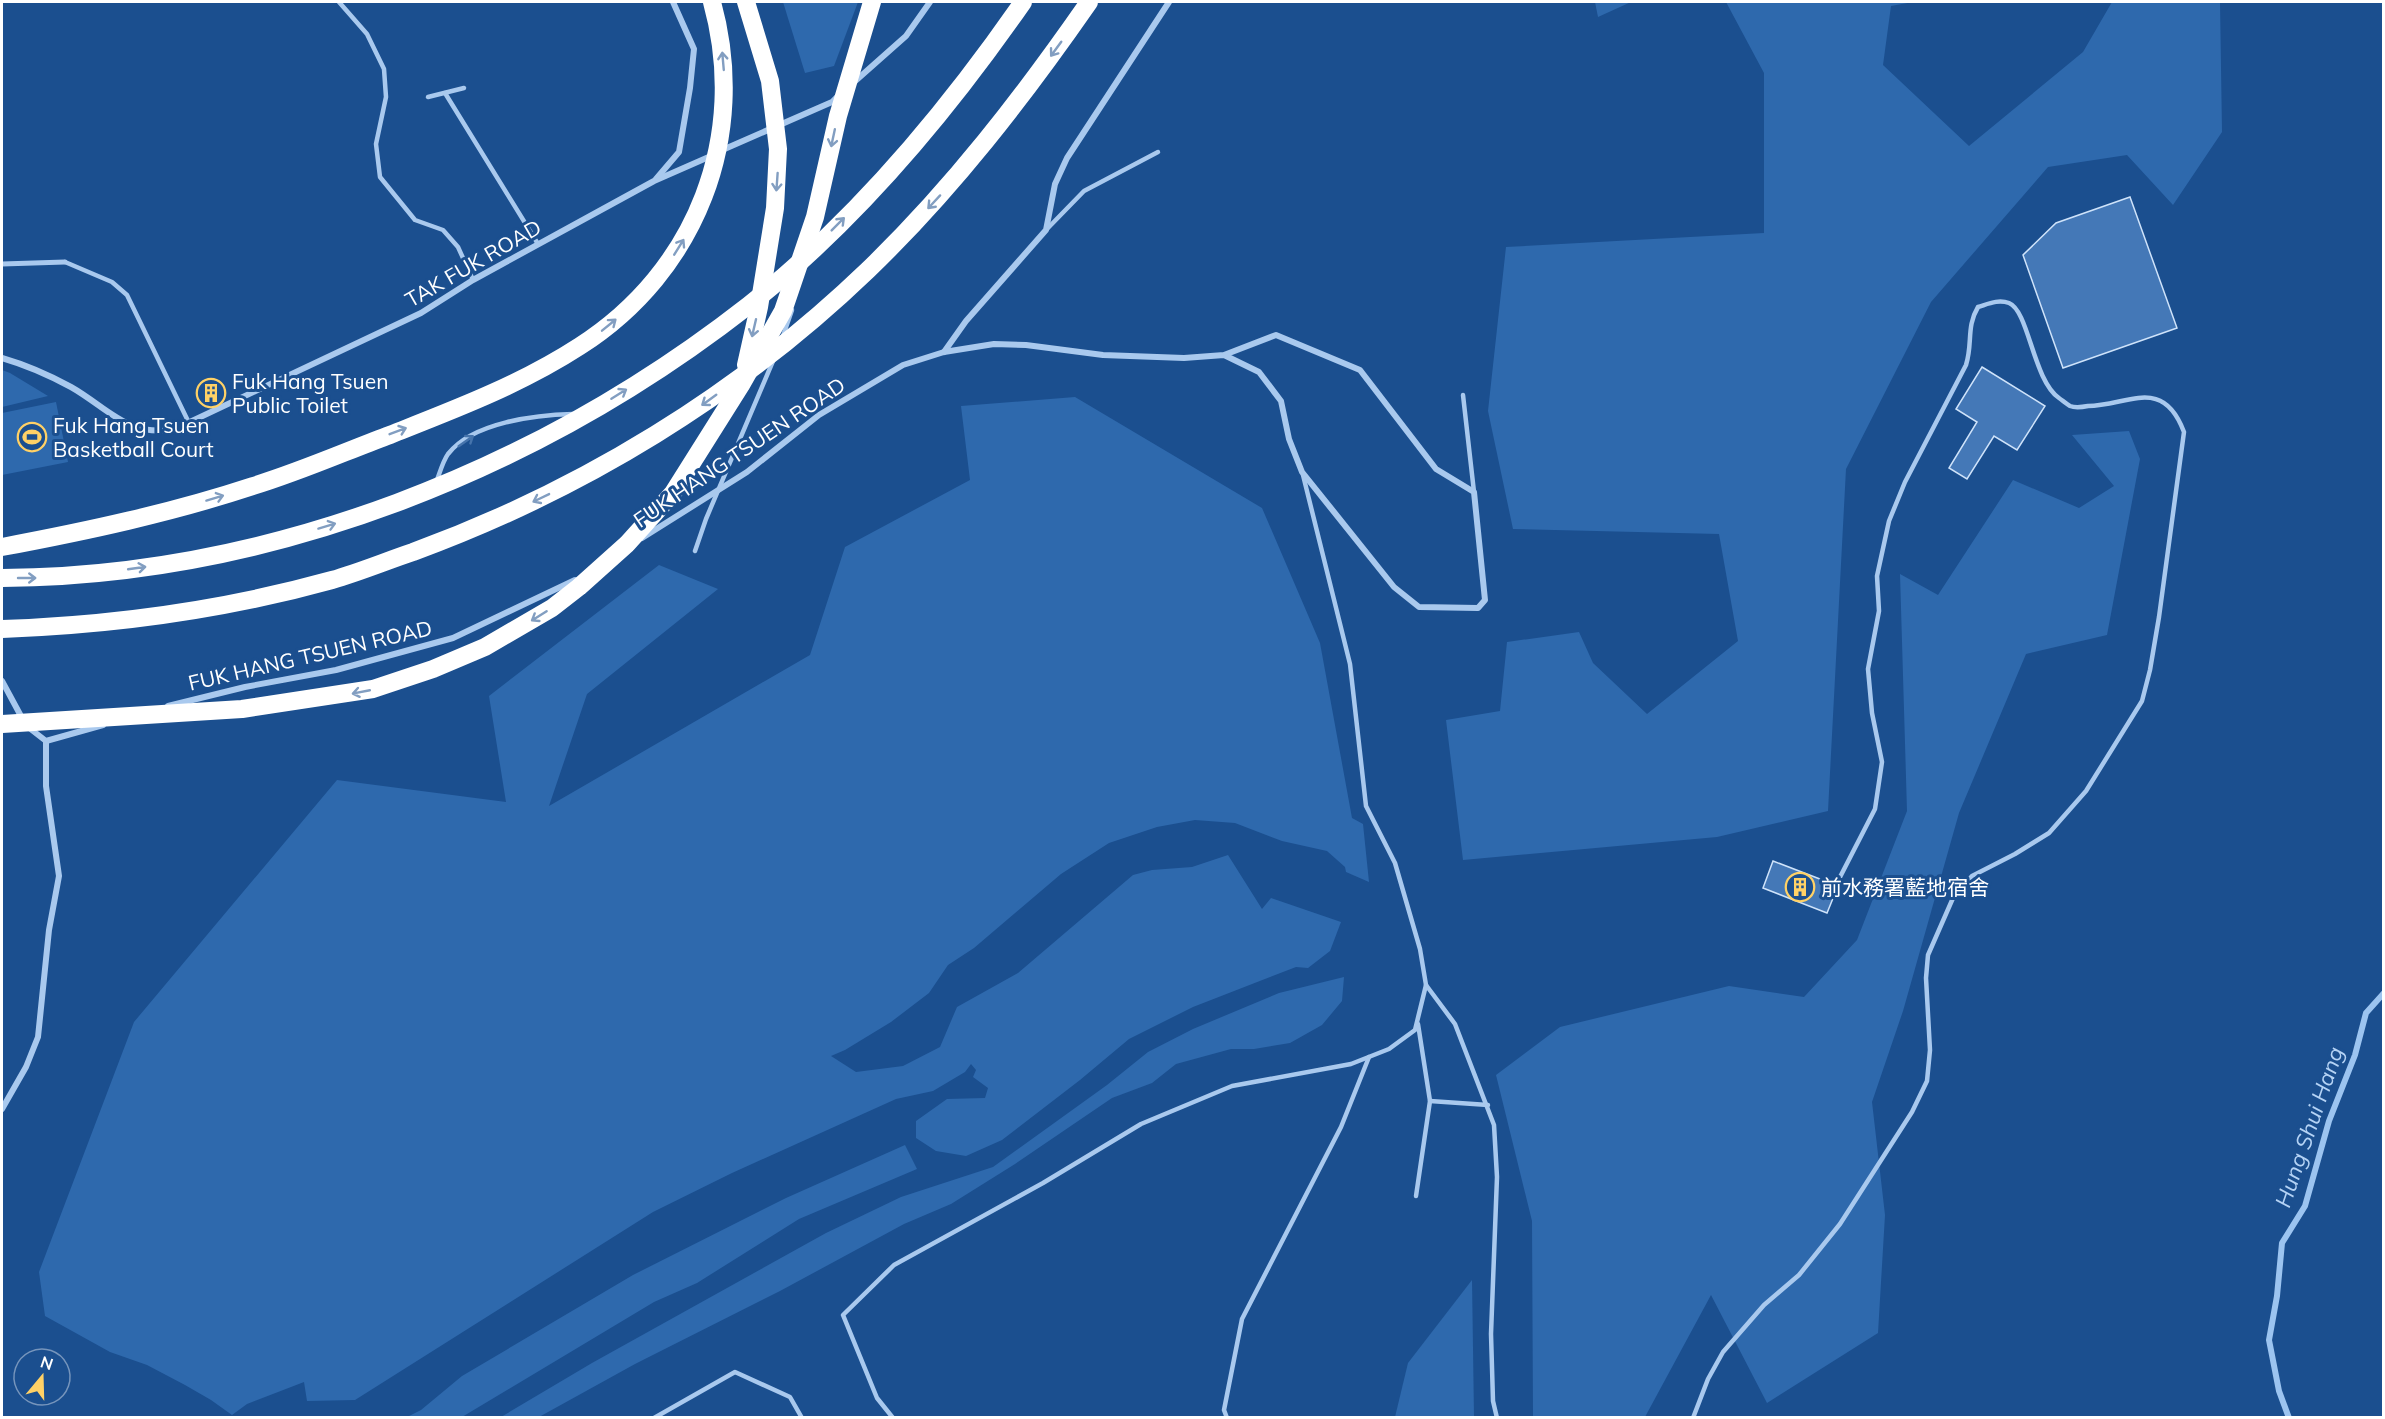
<svg xmlns="http://www.w3.org/2000/svg" width="2385" height="1419" font-family="Mulish,'Noto Sans TC',sans-serif">
<style>
.green{fill:#2e69ad}
.lines{fill:none;stroke-linecap:round;stroke-linejoin:round}
.stream{stroke:#9cc4f0;stroke-width:6}
.building{fill:#4478b7;stroke:#cfe3fa;stroke-width:1.5}
.service{stroke:#a9c9ee;stroke-width:4.5}
.pedestrian{stroke:#a9c9ee;stroke-width:5}
.minor{stroke:#a9c9ee;stroke-width:6}
.motorway{stroke:#fff;stroke-width:18}
.oneway{stroke:#829ec1}
.oneway2{stroke:#4674ac}
.labels{text-anchor:middle;dominant-baseline:central;stroke-width:6;stroke-linejoin:round;paint-order:stroke}
.street-label{font-size:21px;fill:#fff;stroke:#1b4f8f}
.poi-label{font-size:21px;fill:#fff;stroke:#1b4f8f;text-anchor:start}
.water-label{font-size:22px;font-style:italic;fill:#b5d3f5;stroke:#1b4f8f}
</style>
<rect width="100%" height="100%" fill="#1b4f8f"/>
<g class="green">
<polygon points="783,2 858,2 834,66 805,73"/>
<polygon points="1595,2 1631,2 1598,17"/>
<polygon points="1726,2 1913,2 1891,6 1883,65 1969,146 2083,52 2112,2 2220,2 2222,132 2173,205 2127,155 2048,167 1931,302 1846,469 1828,811 1717,837 1463,860 1446,720 1500,711 1507,642 1579,632 1593,663 1647,714 1738,641 1719,534 1513,529 1488,411 1506,247 1764,233 1764,73"/>
<polygon points="2,370 10,373 48,396 2,407"/>
<polygon points="1075,397 1262,508 1320,643 1352,818 1363,824 1369,882 1346,872 1345,867 1327,851 1282,841 1235,823 1195,820 1157,827 1109,843 1061,874 974,948 948,965 929,993 891,1022 845,1050 831,1056 856,1072 903,1066 940,1047 957,1007 1018,973 1133,875 1152,870 1192,867 1228,855 1262,909 1271,898 1341,922 1330,951 1308,968 1296,967 1193,1007 1129,1039 1080,1080 1002,1140 966,1156 936,1151 916,1138 916,1121 947,1099 985,1098 988,1088 973,1077 976,1070 971,1064 965,1072 933,1091 896,1099 732,1173 653,1212 355,1400 307,1401 304,1382 247,1404 232,1415 211,1400 185,1385 147,1365 110,1352 45,1316 39,1272 134,1022 337,780 506,802 489,696 659,565 718,589 587,694 549,806 810,655 845,547 970,480 961,406"/>
<polygon points="56,402 68,462 2,475 2,413"/>
<polygon points="2129,431 2140,459 2107,635 2026,654 1959,813 1903,1011 1872,1102 1885,1215 1878,1333 1767,1403 1711,1295 1645,1417 1533,1417 1532,1221 1496,1075 1560,1027 1729,986 1804,997 1857,940 1907,811 1900,574 1938,595 2013,480 2079,508 2114,486 2072,435"/>
<polygon points="1344,977 1342,1001 1322,1025 1290,1043 1254,1049 1231,1049 1176,1064 1152,1083 1112,1098 1015,1164 951,1204 904,1224 780,1291 635,1364 539,1417 501,1417 592,1363 826,1233 901,1197 993,1167 1107,1085 1148,1052 1193,1029 1279,993"/>
<polygon points="905,1145 917,1169 799,1219 697,1283 654,1302 462,1417 407,1417 421,1410 462,1376 633,1275 786,1198"/>
<polygon points="1472,1280 1474,1417 1395,1417 1408,1363"/>
</g>
<g class="lines">
<polyline class="stream" points="2289,1418 2279,1391 2269,1340 2277,1296 2282,1243 2305,1206 2329,1121 2355,1055 2366,1013 2384,993"/>
</g>
<g class="building">
<polygon points="2130,197 2177,328 2063,368 2023,255 2056,223"/>
<polygon points="1982,367 2045,406 2017,450 1994,436 1967,479 1949,468 1977,422 1956,409"/>
<polygon points="1773,861 1838,886 1827,913 1763,888"/>
</g>
<g class="lines">
<g class="service">
<polyline points="339,2 367,34 384,69 386,97 376,144 380,177 415,220 443,230 458,247 473,280"/>
<polyline points="445,93 538,244"/>
<polyline points="428,97 464,88"/>
<polyline points="1046,230 1084,191 1158,152"/>
<polyline points="65,262 112,282 127,295 189,423"/>
<polyline points="783,336 792,310"/>
<polyline points="1463,395 1474,492"/>
<polyline points="1303,475 1350,664 1366,806 1395,863 1420,949 1426,985 1455,1024 1494,1125 1497,1177 1491,1334 1493,1401 1497,1418"/>
<path d="M437,480C440,472 443,461 448,454C473,422 536,415 573,414"/>
<polyline points="695,551 706,519 773,361"/>
<polyline points="1430,1101 1488,1105"/>
<polyline points="1416,1196 1430,1101 1418,1024"/>
<polyline points="654,1418 735,1372 790,1397 802,1418"/>
<polyline points="893,1418 877,1398 843,1315 894,1265 1043,1183 1141,1124 1232,1086 1351,1064 1389,1049 1415,1030 1426,985"/>
<polyline points="1227,1418 1224,1410 1242,1319 1341,1127 1369,1057"/>
<path d="M1693,1418L1708,1379L1723,1352L1764,1305L1799,1275L1840,1224L1912,1112L1927,1081L1930,1050L1926,978L1928,955L1953,898L1972,876L2015,854L2049,833L2086,791L2142,701L2150,670L2159,617L2184,432C2163,376 2129,405 2088,406C2083,407 2075,408 2070,406C2066,404 2062,400 2059,398C2033,380 2029,311 2009,303C1998,299 1988,304 1978,307C1966,327 1973,343 1966,365L1905,482L1889,521L1877,576L1879,611L1868,669L1872,713L1882,762L1875,809L1839,879"/>
</g>
<polyline class="pedestrian" points="2,264 65,262"/>
<g class="minor">
<polyline points="853,83 906,36 930,2"/>
<polyline points="720,151 832,102 838,96"/>
<polyline points="656,179 679,152 690,88 694,49 673,2"/>
<polyline points="944,352 966,321 1046,230 1055,184 1067,158 1169,2"/>
<path d="M2,358C26,365 49,375 71,387C108,408 128,438 175,429L421,313L473,280L654,181L711,156"/>
<polyline points="642,538 747,472 819,415 903,365 944,352 994,344 1026,345 1103,355 1184,358 1224,355 1259,372 1281,401 1289,439 1302,472 1394,587 1419,607 1478,608 1485,600 1474,492 1436,469 1360,370 1276,335 1224,355"/>
<polyline points="2,681 22,718"/>
<polyline points="168,706 245,687 336,670 453,638 575,580"/>
<polyline points="28,727 46,741 103,725"/>
<polyline points="2,1109 26,1067 38,1037 49,930 59,876 46,786 46,741"/>
</g>
<g class="motorway">
<polyline points="746,365 759,307 775,208 778,149 770,81 746,2"/>
<path d="M2,547C87,531 171,513 253,486C299,472 342,453 387,436C453,410 520,385 580,346C697,271 749,136 712,2"/>
<path d="M2,578C271,576 538,470 749,305C856,221 946,113 1023,2"/>
<path d="M2,629C113,625 224,610 332,580C360,572 386,561 413,552C582,490 738,395 868,270C952,189 1023,97 1089,2"/>
<polyline points="2,724 242,709 373,689 433,669 485,647 552,608 579,587 627,544 673,493 741,385 783,311 815,217 838,116 872,2"/>
</g>
</g>
<defs><path id="oneway-shaft" d="M-6 0H5M1.5-3L5.5 0L1.5 3" fill="none" stroke-width="1.6" stroke-linecap="round" stroke-linejoin="round" transform="scale(1.5)"/></defs>
<g class="oneway">
<use href="#oneway-shaft" transform="translate(1056 49) rotate(126)"/>
<use href="#oneway-shaft" transform="translate(723 61) rotate(-95)"/>
<use href="#oneway-shaft" transform="translate(833 138) rotate(102)"/>
<use href="#oneway-shaft" transform="translate(777 182) rotate(94)"/>
<use href="#oneway-shaft" transform="translate(934 202) rotate(133)"/>
<use href="#oneway-shaft" transform="translate(838 224) rotate(-45)"/>
<use href="#oneway-shaft" transform="translate(679 247) rotate(-58)"/>
<use href="#oneway-shaft" transform="translate(609 325) rotate(-39)"/>
<use href="#oneway-shaft" transform="translate(754 328) rotate(103)"/>
<use href="#oneway-shaft" transform="translate(619 394) rotate(-32)"/>
<use href="#oneway-shaft" transform="translate(709 400) rotate(144)"/>
<use href="#oneway-shaft" transform="translate(398 431) rotate(-21)"/>
<use href="#oneway-shaft" transform="translate(215 498) rotate(-17)"/>
<use href="#oneway-shaft" transform="translate(541 498) rotate(154)"/>
<use href="#oneway-shaft" transform="translate(327 526) rotate(-17)"/>
<use href="#oneway-shaft" transform="translate(137 568) rotate(-8)"/>
<use href="#oneway-shaft" transform="translate(27 578)"/>
<use href="#oneway-shaft" transform="translate(539 616) rotate(148)"/>
<use href="#oneway-shaft" transform="translate(361 692) rotate(169)"/>
</g>
<use class="oneway2" href="#oneway-shaft" transform="translate(466 441) rotate(-35)"/>
<defs>
<g id="building-ring" transform="scale(1.5)"><circle r="9.5" fill="#1b4f8f" stroke="#ffd166" stroke-width="1.5"/><path d="M-4-6H4V6H1V3H-1V6H-4ZM-2.5-4.3h1.7v1.8h-1.7ZM.8-4.3h1.7v1.8H.8ZM-2.5-1h1.7V.8h-1.7ZM.8-1h1.7V.8H.8Z" fill="#ffd166"/></g>
<g id="stadium-ring" transform="scale(1.5)"><circle r="9.5" fill="#1b4f8f" stroke="#ffd166" stroke-width="1.5"/><path d="M0-5a6.5 5 0 1 0 0 10a6.5 5 0 1 0 0-10ZM-3.5-1.8h7v3.6h-7Z" fill="#ffd166"/></g>
</defs>
<g fill-rule="evenodd">
<use href="#building-ring" x="211" y="393"/>
<use href="#stadium-ring" x="32" y="437"/>
<use href="#building-ring" x="1800" y="887"/>
</g>
<g class="labels">
<g class="street-label">
<text transform="translate(473 263) rotate(-30)">TAK FUK ROAD</text>
<text transform="translate(739 452) rotate(-34)">FUK HANG TSUEN ROAD</text>
<text transform="translate(310 655) rotate(-13)">FUK HANG TSUEN ROAD</text>
</g>
<g class="poi-label">
<text x="232" y="381">Fuk Hang Tsuen<tspan x="232" dy="24">Public Toilet</tspan></text>
<text x="53" y="425">Fuk Hang Tsuen<tspan x="53" dy="24">Basketball Court</tspan></text>
<text x="1821" y="887">前水務署藍地宿舍</text>
</g>
<g class="water-label">
<text transform="translate(2309 1127) rotate(-71)">Hung Shui Hang</text>
</g>
</g>
<rect width="2385" height="1419" fill="none" stroke="#ffffff" stroke-width="6"/>
<g transform="translate(42 1377) rotate(19)"><circle r="28" fill="#1b4f8f" stroke="#7695bc" stroke-width="1.5"/>
<path d="M0-4.5L10 22L0 15L-10 22Z" fill="#ffd166"/>
<text y="-9" font-size="16" font-weight="bold" text-anchor="middle" fill="#ffffff">N</text>
</g>
</svg>
